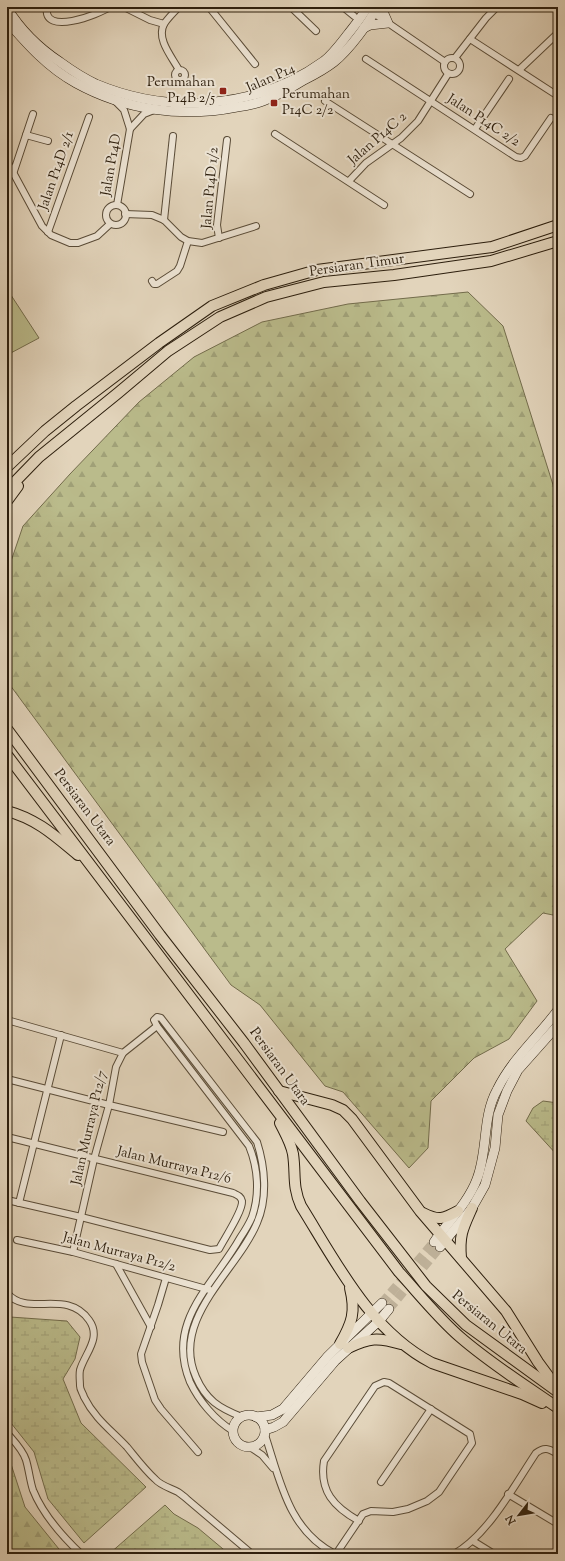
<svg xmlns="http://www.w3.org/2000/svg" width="565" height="1561" font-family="'Sorts Mill Goudy',serif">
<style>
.green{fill:#babb8b;stroke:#736c4c}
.forest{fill:url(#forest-firs);stroke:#736c4c}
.wetland{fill:url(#wetland-marsh);stroke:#736c4c}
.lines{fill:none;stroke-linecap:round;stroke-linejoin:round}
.secondary-tunnel{stroke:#beb098;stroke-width:9;stroke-dasharray:9 4.5;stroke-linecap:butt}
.street-casing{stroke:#5a4c38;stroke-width:8}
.secondary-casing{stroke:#2c1e0d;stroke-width:10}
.primary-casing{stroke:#2c1e0d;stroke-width:12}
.street{stroke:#ece3d3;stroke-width:6}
.secondary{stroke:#ece3d3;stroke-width:9}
.primary{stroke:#e2d4bb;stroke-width:10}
.poi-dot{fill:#8f2418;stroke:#ece3d3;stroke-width:1.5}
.labels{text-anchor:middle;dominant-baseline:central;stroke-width:4;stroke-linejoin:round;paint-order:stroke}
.street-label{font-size:14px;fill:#2c1e0d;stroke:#ece3d3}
.poi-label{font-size:14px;fill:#2c1e0d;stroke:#ece3d3;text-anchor:end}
</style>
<defs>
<pattern id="forest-firs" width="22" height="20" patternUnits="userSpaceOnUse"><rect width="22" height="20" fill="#babb8b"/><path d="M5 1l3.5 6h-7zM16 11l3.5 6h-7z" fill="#a0a077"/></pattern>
<pattern id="wetland-marsh" width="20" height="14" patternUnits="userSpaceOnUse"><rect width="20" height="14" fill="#babb8b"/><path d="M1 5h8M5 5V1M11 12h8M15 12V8" fill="none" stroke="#a0a077"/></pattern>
</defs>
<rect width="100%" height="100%" fill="#e2d4bb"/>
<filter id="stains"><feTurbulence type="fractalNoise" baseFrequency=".005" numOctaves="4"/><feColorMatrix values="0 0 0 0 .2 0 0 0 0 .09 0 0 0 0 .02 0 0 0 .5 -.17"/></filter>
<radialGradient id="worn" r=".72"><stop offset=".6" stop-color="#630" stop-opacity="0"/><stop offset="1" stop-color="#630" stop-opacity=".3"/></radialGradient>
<polygon class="green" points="7,289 39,338 7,355"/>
<g class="forest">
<polygon points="468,292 503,326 554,488 558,492 558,916 543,913 505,949 537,1001 509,1039 474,1058 431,1101 428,1148 409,1168 343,1092 325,1086 260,1005 231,985 10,685 7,667 7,573 23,526 70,474 139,402 194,357 262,322 348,304"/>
<polygon points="7,1456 10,1461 25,1507 63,1554 7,1554"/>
</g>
<g class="wetland">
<polygon points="543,1101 558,1103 558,1156 526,1121 533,1108"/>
<polygon points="7,1314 10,1317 67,1321 80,1337 75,1359 63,1379 81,1423 146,1487 84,1543 48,1499 34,1452 7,1418"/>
<polygon points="165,1505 174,1514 198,1528 229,1554 109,1554"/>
</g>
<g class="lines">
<g class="secondary-tunnel">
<polyline points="382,1303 434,1242"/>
<polyline points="389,1309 440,1247"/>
</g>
<g class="street-casing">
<g id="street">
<path d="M47,7C42,37 99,14 110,7"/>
<polyline points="124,7 150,20 164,24"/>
<path d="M179,7C174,12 168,18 164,24C156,39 172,57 179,70"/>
<polyline points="209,7 255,64"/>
<polyline points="291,7 316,31"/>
<polyline points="343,7 354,16"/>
<polyline points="372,12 445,62"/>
<polyline points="470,39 558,96"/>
<circle cx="452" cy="66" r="8"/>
<polyline points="455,58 486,18 497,7"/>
<polyline points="366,59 516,157 521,158 525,156 551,118"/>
<circle cx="180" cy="75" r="5"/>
<polyline points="519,70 558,33"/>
<polyline points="115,101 124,110 130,129 117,205"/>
<polyline points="325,101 470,194"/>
<polyline points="130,129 144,114 154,110"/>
<polyline points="475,129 509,79"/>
<polyline points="275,134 384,205"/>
<polyline points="26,135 48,141"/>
<polyline points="8,163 42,226 51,235 70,243 78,243 97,236 110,224"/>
<polyline points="13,174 33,114"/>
<polyline points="349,181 366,163 401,138 418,121 448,74"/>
<circle cx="116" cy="215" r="10"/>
<polyline points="125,214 152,215 164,220 181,237 188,241 202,243 256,226"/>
<polyline points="164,220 173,136"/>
<polyline points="48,232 89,117"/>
<polyline points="219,238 217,225 227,140"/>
<polyline points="152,281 154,284 157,284 177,271 180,266 188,241"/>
<polyline points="7,1020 123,1053"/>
<polyline points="7,1079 109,1105 223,1132"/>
<path d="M7,1137L233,1193C237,1195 241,1196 242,1201C243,1211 224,1239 219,1249L210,1250L81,1217L7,1200"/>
<polyline points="19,1203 61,1035"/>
<polyline points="17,1240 73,1252 210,1290"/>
<polyline points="73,1252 94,1159 109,1105 116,1067 123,1053 157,1026"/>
<polyline points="116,1264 151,1327"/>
<polyline points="166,1278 158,1305 141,1354 142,1362 155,1400 161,1409 198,1452"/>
<path d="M7,1293C28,1318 66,1288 89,1320C102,1338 85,1353 80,1370C79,1375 80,1381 80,1386C80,1390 83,1393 84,1397C95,1419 111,1430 127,1447C136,1458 145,1470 155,1479C161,1486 171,1488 178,1492C182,1495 185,1497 188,1500L252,1554"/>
<path d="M233,1431C215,1420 199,1401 190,1382C165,1321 213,1286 240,1238C244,1232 249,1224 252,1217C260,1194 258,1168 249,1146L157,1026L154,1020L157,1017L161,1018L257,1142C265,1167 268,1198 257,1223C237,1271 170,1319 196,1377C206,1400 219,1408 242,1417"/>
<path d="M7,1433C14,1441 23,1450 26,1460C29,1470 30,1481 33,1490C43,1515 62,1536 81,1554"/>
<path d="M265,1435C280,1480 288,1530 335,1554"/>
<polyline points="250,1447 262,1455 273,1468"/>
<polyline points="381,1482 431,1409"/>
<polyline points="508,1494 558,1524"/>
<polyline points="473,1541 494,1554"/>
<path d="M336,1554L363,1514L371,1511L393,1512L408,1509L427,1501L439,1492L447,1480L472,1443L470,1434L389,1383L384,1382L375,1386L324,1461C319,1491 334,1507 359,1521"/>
<path d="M454,1554C488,1535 514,1486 536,1453C545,1446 549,1449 558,1454"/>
</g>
</g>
<g class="secondary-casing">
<g id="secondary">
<path d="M7,8C20,29 39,48 60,62C71,70 83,78 96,84C170,115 258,109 324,61C333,54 341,43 348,34C355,25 362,17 367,7"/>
<path d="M7,21C27,44 48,68 76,83C125,110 182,118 237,107C245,106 255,104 263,101C277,96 291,88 304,80C314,75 325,69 334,62C349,50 369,23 377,7"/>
<polyline points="364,28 370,25 388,23 381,7"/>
<path d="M434,1242C448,1222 468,1203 477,1179C488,1151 482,1117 497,1090C512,1059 538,1037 558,1010"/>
<polyline points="440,1247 472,1208 485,1185 495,1148 498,1115 507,1091 518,1070 558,1025"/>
<circle cx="249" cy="1431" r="16"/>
<polyline points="256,1417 272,1415 283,1409 328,1356 382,1303"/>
<polyline points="265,1430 274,1427 283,1422 335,1361 379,1321 389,1309"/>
</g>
</g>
<g class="primary-casing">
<g id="primary">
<polyline points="7,467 45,431 76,406 159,343 212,306 264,285 317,270 492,247 558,225"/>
<polyline points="7,490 39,457 118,393 168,351 220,317 266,297 324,282 394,275 491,261 558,241"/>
<polyline points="7,501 18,486"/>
<polyline points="7,729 160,935 244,1043 360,1201 426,1286 466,1325 558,1392"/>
<path d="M7,755L399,1272C419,1294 438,1318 460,1337C491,1364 525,1385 558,1408"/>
<path d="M7,811C37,819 55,836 78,855"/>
<polyline points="279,1091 332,1105 343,1110 352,1119 420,1211 506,1311 538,1362 557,1388"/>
<path d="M280,1123C285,1133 291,1143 293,1154C296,1174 292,1186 301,1206C336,1262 370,1331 432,1363L522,1394L542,1403"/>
<path d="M423,1213C439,1221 443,1219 458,1211"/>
<path d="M461,1258C459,1235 463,1228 472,1208"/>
<path d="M340,1344C352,1323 356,1312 350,1288"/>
<path d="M348,1348C370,1338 377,1337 401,1344"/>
</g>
</g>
<use href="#street" class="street"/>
<use href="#secondary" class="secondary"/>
<use href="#primary" class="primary"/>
</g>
<g class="poi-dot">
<rect x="219" y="87" width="8" height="8" rx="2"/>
<rect x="270" y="99" width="8" height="8" rx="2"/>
</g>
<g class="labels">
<g class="street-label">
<text transform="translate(271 79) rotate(-24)">Jalan P14</text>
<text transform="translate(483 121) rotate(33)">Jalan P14C 2/2</text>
<text transform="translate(378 139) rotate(-41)">Jalan P14C 2</text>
<text transform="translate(112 165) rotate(-80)">Jalan P14D</text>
<text transform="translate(57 171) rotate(-71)">Jalan P14D 2/1</text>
<text transform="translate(211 188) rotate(-85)">Jalan P14D 1/2</text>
<text transform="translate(357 266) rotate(-8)">Persiaran Timur</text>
<text transform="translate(84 808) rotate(53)">Persiaran Utara</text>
<text transform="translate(279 1067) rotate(54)">Persiaran Utara</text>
<text transform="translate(90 1128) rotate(-77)">Jalan Murraya P12/7</text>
<text transform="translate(174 1166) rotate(14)">Jalan Murraya P12/6</text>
<text transform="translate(119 1253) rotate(15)">Jalan Murraya P12/2</text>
<text transform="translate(489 1323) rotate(39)">Persiaran Utara</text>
</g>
<g class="poi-label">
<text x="215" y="83">Perumahan<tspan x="215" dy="16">P14B 2/5</tspan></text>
<text x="282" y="95" text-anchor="start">Perumahan<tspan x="282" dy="16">P14C 2/2</tspan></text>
</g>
</g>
<rect width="565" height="1561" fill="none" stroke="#e2d4bb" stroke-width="24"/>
<rect x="8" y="8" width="549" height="1545" fill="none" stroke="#2c1e0d" stroke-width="2"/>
<rect x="12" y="12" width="541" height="1537" fill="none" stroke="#2c1e0d"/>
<g transform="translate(519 1515) rotate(239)" stroke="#ece3d3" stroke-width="3" paint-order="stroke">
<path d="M0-3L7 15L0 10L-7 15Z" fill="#2c1e0d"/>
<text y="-6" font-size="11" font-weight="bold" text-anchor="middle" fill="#2c1e0d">N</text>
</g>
<rect width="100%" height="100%" filter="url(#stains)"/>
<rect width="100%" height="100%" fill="url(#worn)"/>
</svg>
